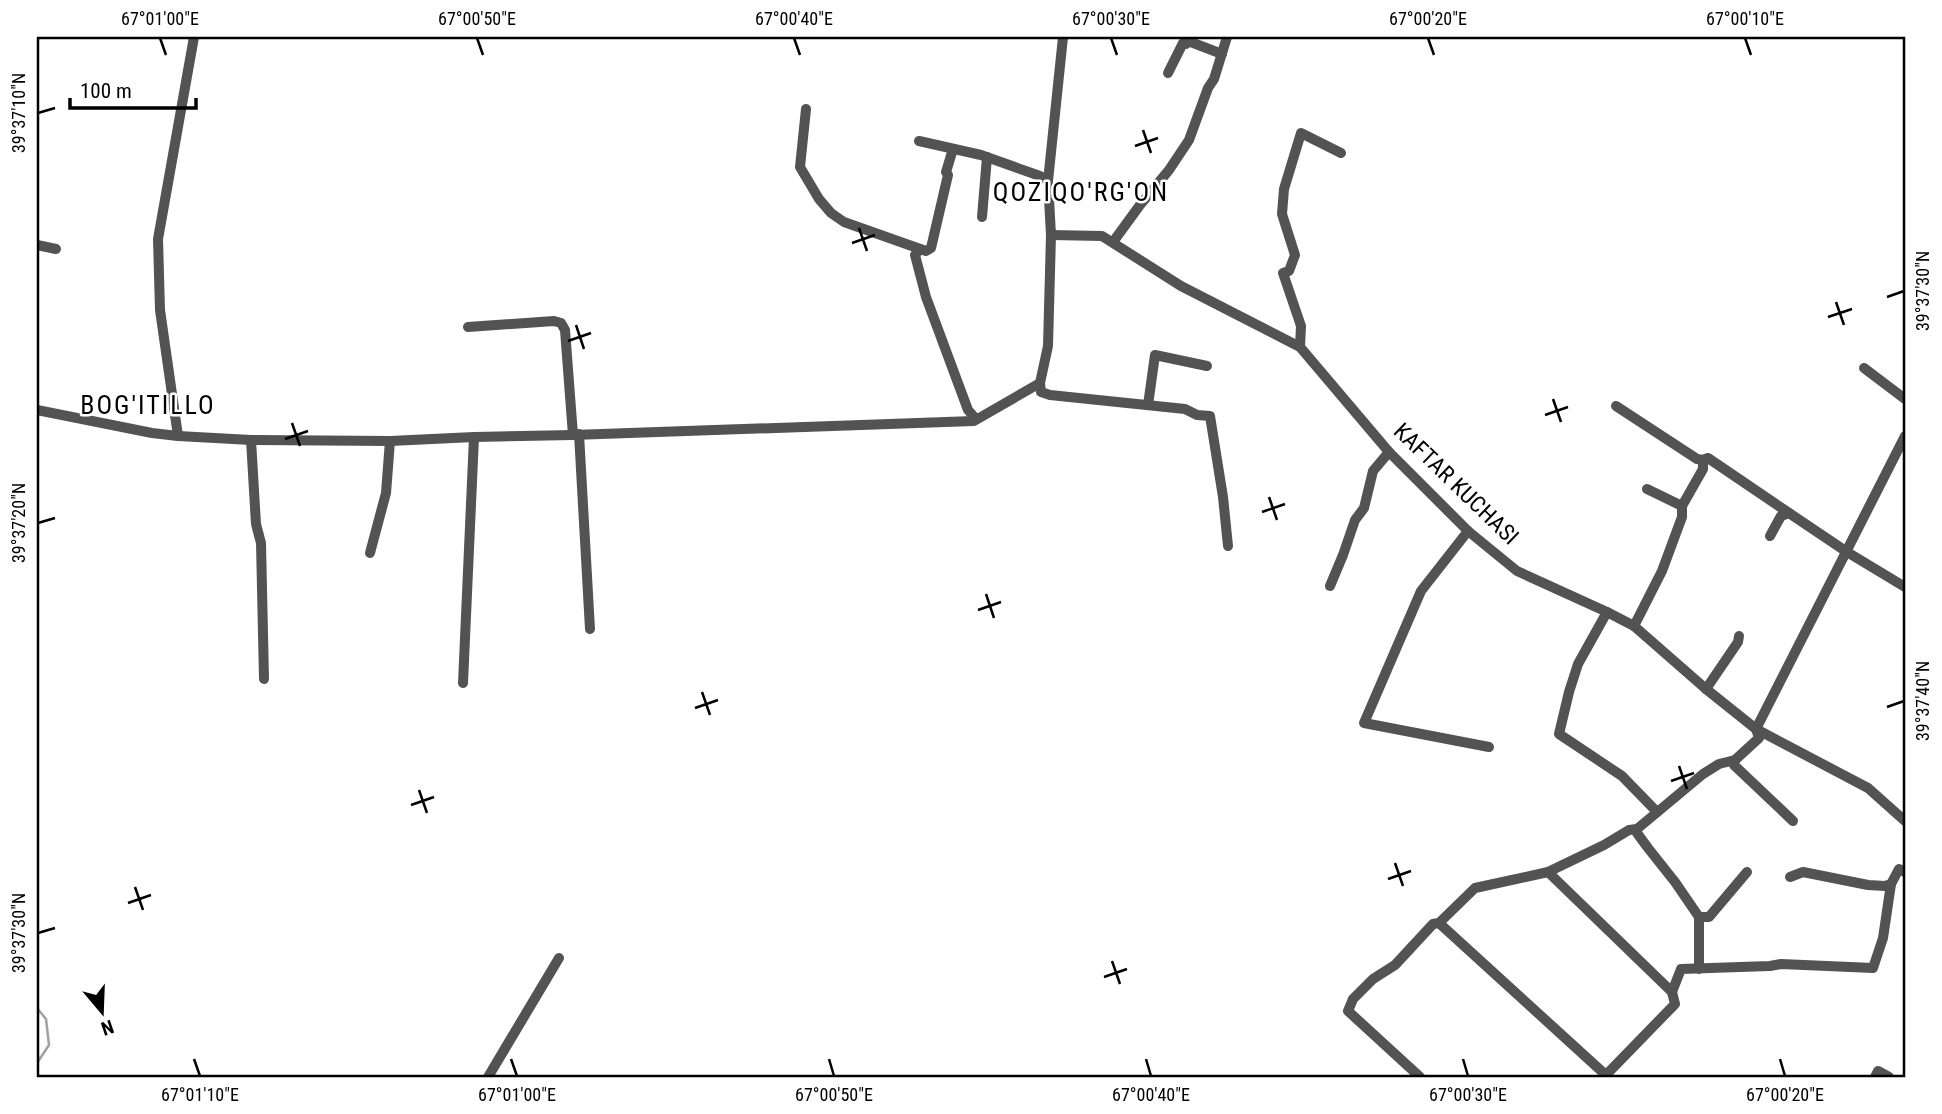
<svg xmlns="http://www.w3.org/2000/svg" width="1942" height="1114" font-family="'Roboto Condensed',sans-serif">
<style>
.lines{fill:none;stroke-linecap:round;stroke-linejoin:round}
.stream{stroke:#a1a1a1;stroke-width:2.5}
.minor{stroke:#535353;stroke-width:10}
.ticks{fill:none;stroke:#000;stroke-width:2.5}
.labels{text-anchor:middle;dominant-baseline:central;stroke-width:5;stroke-linejoin:round;paint-order:stroke}
.street-label{font-size:23px;fill:#000;stroke:#fff}
.quarter-label{font-size:26px;letter-spacing:2px;fill:#000;stroke:#fff}
.neatline{fill:none;stroke:#000;stroke-width:2.5}
.ticks-label{font-size:18px;text-anchor:middle;fill:#000}
</style>
<rect width="100%" height="100%" fill="#fff"/>
<g class="lines">
<polyline class="stream" points="37,1008 46,1019 49,1045 37,1063"/>
<g class="minor">
<polyline points="1063,37 1048,181 1051,235 1048,346 1040,383 1041,392 1050,395 1185,409 1197,415 1210,416 1223,497 1228,546"/>
<polyline points="1168,73 1183,43 1186,44 1188,41 1222,54"/>
<polyline points="806,109 800,167 819,199 831,213 844,222 926,251 931,248 948,175 946,172 953,149"/>
<polyline points="919,141 981,155 1040,176 1048,181"/>
<polyline points="982,217 987,157"/>
<polyline points="1051,235 1102,236 1181,286 1300,347 1389,452 1468,531 1517,571 1607,612 1634,626 1706,689 1756,729 1868,788 1905,821"/>
<polyline points="1113,242 1140,205 1169,170 1189,140 1208,88 1214,79 1227,37"/>
<polyline points="37,245 56,249"/>
<polyline points="920,249 915,255 926,297 968,410 976,419"/>
<polyline points="468,327 554,321 561,323 565,330 573,435"/>
<polyline points="1300,347 1301,326 1283,273 1289,271 1295,255 1282,214 1284,189 1301,133 1341,153"/>
<polyline points="1864,368 1905,399"/>
<polyline points="1148,405 1155,355 1207,366"/>
<polyline points="1616,406 1697,459 1703,460"/>
<polyline points="37,410 152,433 178,436 251,440 390,441 474,437 573,435 974,421 1040,383"/>
<polyline points="579,434 590,629"/>
<polyline points="178,436 160,310 158,239 194,37"/>
<polyline points="251,440 256,524 261,543 264,679"/>
<polyline points="1647,489 1682,506 1703,469 1703,460 1708,458 1789,513"/>
<polyline points="1468,531 1421,591 1364,723 1489,747"/>
<polyline points="1770,536 1781,516 1789,513 1847,552 1905,587"/>
<polyline points="370,553 386,493 390,441"/>
<polyline points="1330,586 1343,555 1355,520 1364,508 1373,471 1389,452"/>
<polyline points="1607,612 1578,664 1569,692 1559,734 1622,776 1657,812"/>
<polyline points="1634,626 1662,571 1682,517 1682,506"/>
<polyline points="463,683 474,437"/>
<polyline points="1706,689 1738,642 1739,636"/>
<polyline points="1735,760 1734,765 1793,821"/>
<polyline points="1637,829 1629,830 1604,845 1548,872 1672,992 1681,969 1770,966 1781,964 1873,968 1883,938 1891,884"/>
<polyline points="1548,872 1475,888 1439,923 1608,1077"/>
<polyline points="1790,877 1803,872 1868,885 1885,886 1891,884 1899,869 1905,872"/>
<polyline points="1699,917 1709,917 1747,872"/>
<polyline points="1699,969 1699,917 1675,882 1648,848 1637,833 1637,829 1703,774 1719,764 1735,760 1759,738 1756,729 1905,436"/>
<polyline points="488,1077 559,958"/>
<polyline points="1420,1077 1348,1011 1353,999 1373,979 1395,965 1433,924 1439,923"/>
<polyline points="1606,1077 1606,1075 1675,1004 1672,992"/>
<polyline points="1875,1077 1878,1071 1889,1077"/>
</g>
</g>
<path class="ticks" d="M160,38L166,55M477,38L483,55M794,38L800,55M1111,38L1117,55M1428,38L1434,55M1745,38L1751,55M38,113L55,108M1143,130L1151,153M1135,146L1158,138M859,228L867,251M852,243L875,235M1887,297L1904,291M1836,302L1844,325M1828,317L1852,309M576,325L584,349M568,341L591,333M1553,399L1561,422M1545,415L1568,407M292,423L300,446M285,439L308,431M1269,497L1277,520M1262,512L1285,504M38,523L55,518M986,594L994,618M978,610L1001,602M702,692L710,715M1887,707L1904,701M695,708L718,700M1679,766L1687,789M1671,781L1694,773M419,790L427,813M411,805L434,797M1395,863L1403,886M1388,879L1411,871M135,887L143,910M128,903L151,895M38,933L55,928M1112,961L1120,984M1104,977L1127,969M194,1059L200,1076M511,1059L517,1076M829,1059L834,1076M1146,1059L1151,1076M1463,1059L1468,1076M1780,1059L1785,1076"/>
<g class="labels">
<g class="street-label">
<text transform="translate(1456 484) rotate(44)">KAFTAR KUCHASI</text>
</g>
<g class="quarter-label">
<text x="1081" y="192">QOZIQO'RG'ON</text>
<text x="148" y="405">BOG'ITILLO</text>
</g>
</g>
<rect width="1942" height="1114" fill="none" stroke="#ffffff" stroke-width="77"/>
<g transform="translate(102 1012) rotate(161)" stroke="#ffffff" stroke-width="5" paint-order="stroke">
<path d="M0-5L12 26L0 18L-12 26Z" fill="#000000"/>
<text y="-10" font-size="19" font-weight="bold" text-anchor="middle" fill="#000000">N</text>
</g>
<path d="M70 98v10h126v-10" fill="none" stroke="#000000" stroke-width="3.5"/>
<text x="80" y="98" font-size="21" fill="#000000" stroke="#ffffff" stroke-width="5" paint-order="stroke">100 m</text>
<rect x="38" y="38" width="1866" height="1038" class="neatline"/>
<g class="ticks-label">
<text x="160" y="25">67°01'00"E</text>
<text x="477" y="25">67°00'50"E</text>
<text x="794" y="25">67°00'40"E</text>
<text x="1111" y="25">67°00'30"E</text>
<text x="1428" y="25">67°00'20"E</text>
<text x="1745" y="25">67°00'10"E</text>
<text transform="translate(19 113) rotate(-90)" y="6">39°37'10"N</text>
<text transform="translate(1923 291) rotate(-90)" y="6">39°37'30"N</text>
<text transform="translate(19 523) rotate(-90)" y="6">39°37'20"N</text>
<text transform="translate(1923 701) rotate(-90)" y="6">39°37'40"N</text>
<text transform="translate(19 933) rotate(-90)" y="6">39°37'30"N</text>
<text x="200" y="1101">67°01'10"E</text>
<text x="517" y="1101">67°01'00"E</text>
<text x="834" y="1101">67°00'50"E</text>
<text x="1151" y="1101">67°00'40"E</text>
<text x="1468" y="1101">67°00'30"E</text>
<text x="1785" y="1101">67°00'20"E</text>
</g>
</svg>
